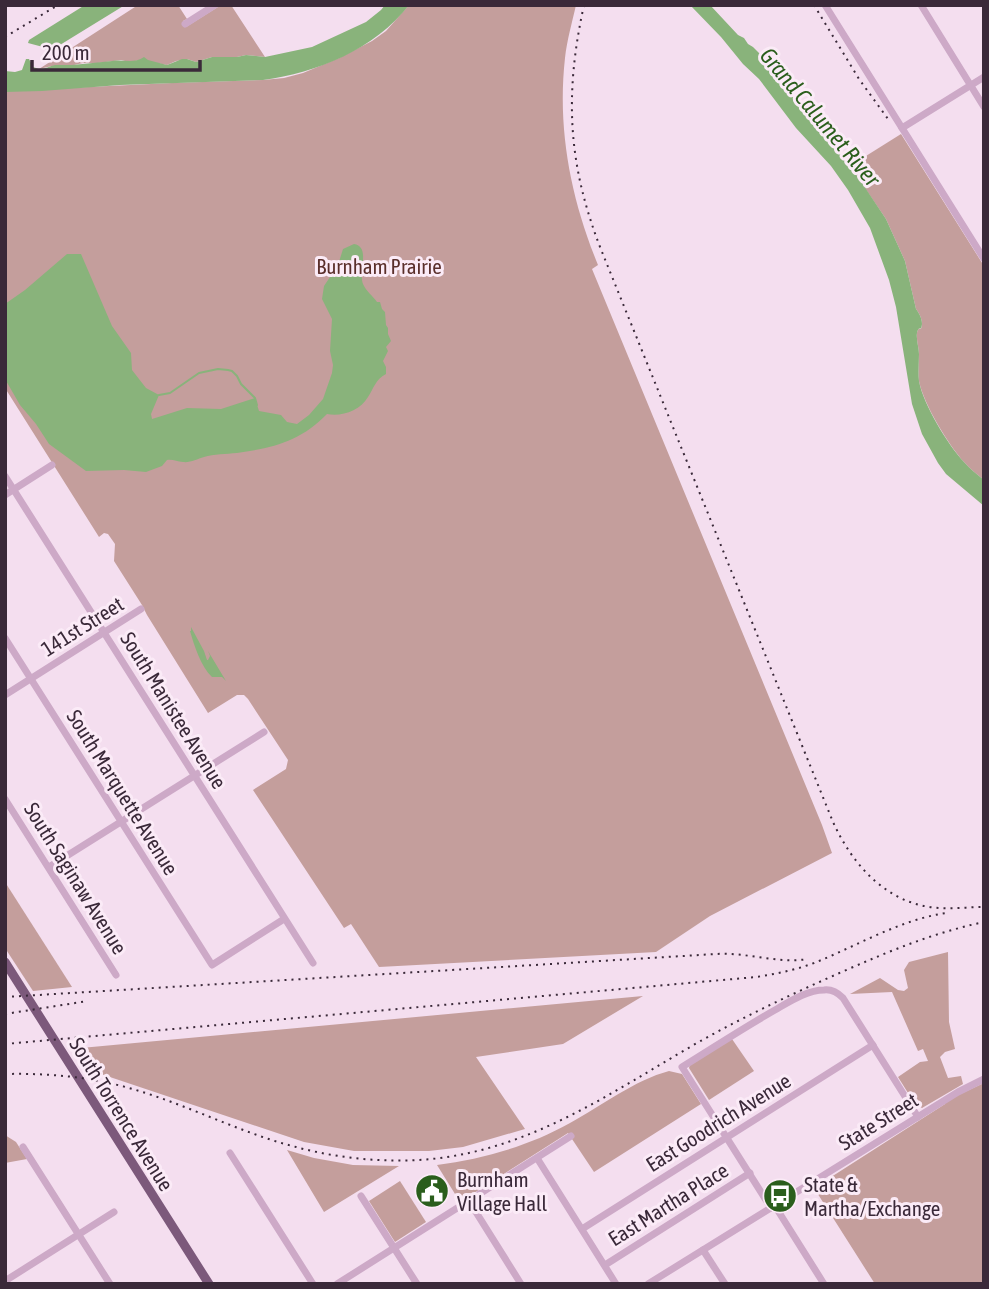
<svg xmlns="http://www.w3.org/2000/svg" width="989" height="1289" font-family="'Asap Condensed',sans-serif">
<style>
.green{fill:#c49e9c}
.water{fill:#89b37b}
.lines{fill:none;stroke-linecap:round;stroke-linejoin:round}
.stream{stroke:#89b37b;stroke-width:2}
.minor{stroke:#cda9c7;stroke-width:7}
.major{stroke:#7c597b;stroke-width:9}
.rail{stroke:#3a2939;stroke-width:2;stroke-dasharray:2 5;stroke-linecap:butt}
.labels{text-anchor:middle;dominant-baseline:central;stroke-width:6;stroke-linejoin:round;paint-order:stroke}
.park-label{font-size:21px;fill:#5a2f2b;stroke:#fbebf7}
.street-label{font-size:21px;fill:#3a2939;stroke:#fbebf7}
.poi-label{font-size:21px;fill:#3a2939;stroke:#fbebf7;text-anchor:start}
.water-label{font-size:23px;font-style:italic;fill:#2a5e1c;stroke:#fbebf7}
</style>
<rect width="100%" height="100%" fill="#f4deef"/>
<g class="green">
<polygon points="138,5 178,5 187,19 183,21 186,27 221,5 231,5 265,57 246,55 237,57 212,57 196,62 187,59 176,61 167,65 141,60 129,62 121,60 98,63 83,63 74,65 52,66 39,69"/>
<path d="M409,5H576C572,23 567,40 565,58C557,130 571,199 598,265L592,269L822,825L832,853L710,916L656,952L379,967L351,924L344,928L253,790L286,769L288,760L248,699L244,695H237L208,713L147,615L142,605L114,561L115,544L108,534L104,533L99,537L5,388V91L172,83L263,80L284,78L303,73L339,58L372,41L386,31Z"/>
<path d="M901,134L984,266V480C977,474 970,469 964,462C948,444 924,405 919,381C918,372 919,363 919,354C919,348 916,340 917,333C919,324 921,334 922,324C922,318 919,313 916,309L905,261L886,219L850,166Z"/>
<polygon points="5,882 72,987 33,991 5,948"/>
<polygon points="948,952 949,1022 955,1049 945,1052 940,1057 948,1078 961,1076 963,1084 922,1108 915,1104 898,1077 920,1062 928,1061 923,1049 918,1051 892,992 850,994 880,978 898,990 904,991 908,988 904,970 909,962"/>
<polygon points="643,996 563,1044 476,1057 525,1129 463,1147 429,1151 354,1151 304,1142 95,1072 81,1048"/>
<polygon points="732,1039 754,1071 709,1100 689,1068 690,1064"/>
<path d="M669,1071L682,1074L701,1104L594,1172L568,1133L460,1202L437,1165C483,1159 529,1146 570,1123C601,1106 635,1080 669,1071Z"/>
<polygon points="984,1083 984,1284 875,1284 814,1188 945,1104 945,1101"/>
<polygon points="5,1135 16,1142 27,1159 5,1163"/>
<polygon points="287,1150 314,1158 353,1165 399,1166 324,1212"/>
<polygon points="400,1181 426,1222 395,1242 369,1201"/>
</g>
<g class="water">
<polygon points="85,5 125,5 55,48 48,51 43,47 28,43 29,40"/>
<path d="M385,5H409C375,49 317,73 263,80L120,85L42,91L5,92V71L15,72L22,70L26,59H29L33,67L39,69C45,69 50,66 55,65C61,65 67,65 72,65C86,64 99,62 112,61C123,59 134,64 144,57L148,60L167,65L182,59H187L196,62L212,57H237L246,55L265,57L312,47L366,22L381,10Z"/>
<path d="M690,5H710L738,35L744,38L748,44L753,47L761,55L822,135L839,152L860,180L886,219L905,261L916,309C919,313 922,318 922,324C921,333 919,324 917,333C916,340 919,348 919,354C919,363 918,372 919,381C923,404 948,445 964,462C970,469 977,474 984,480V506L946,474L938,463L922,434L912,404L896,307L889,280L870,228L848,190L831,166L796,128L759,79L743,64L721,37Z"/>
<path d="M354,244C371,247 358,271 363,284C366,291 373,296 377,302H380L382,309L385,312L386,325L388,328V334L391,341L386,347L388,351L383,361L386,367V374C375,380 374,388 368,397C360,411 341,417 327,414C301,441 273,448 237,453C226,454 214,454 204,457C197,459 190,463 183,462C177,462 173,459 167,460L162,466L146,472L124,470L86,471L49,444L36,424L20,405L5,379V304L25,290L67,254H81L112,326L131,353L132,370L146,388L159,395L151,414L152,419L187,408L221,409L255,398L259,411L281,415L287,422L297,424L309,415L323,399L332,373L333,365L330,351L332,319L322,299L324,286L338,265L343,249Z"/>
<path d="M191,627L204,651L207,660H208L210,656L208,651L226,681L222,677H212C201,667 194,645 190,631H191Z"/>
</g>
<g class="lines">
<polyline class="stream" points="159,395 170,393 199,373 218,369 228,370 232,371 237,376 241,384 255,398 257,405"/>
<g class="minor">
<polyline points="825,5 984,259"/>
<polyline points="921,5 984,107"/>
<polyline points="185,24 215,5"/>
<polyline points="902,128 984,77"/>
<polyline points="5,476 313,963"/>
<polyline points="5,495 52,465"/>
<polyline points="5,638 212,965 284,919"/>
<polyline points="5,695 141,609"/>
<polyline points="5,799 116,975"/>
<polyline points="49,867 264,732"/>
<polyline points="23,1147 110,1284"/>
<polyline points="230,1153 313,1284"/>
<polyline points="537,1158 616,1284"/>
<polyline points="361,1196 417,1284"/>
<polyline points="469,1201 521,1284"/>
<polyline points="775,1206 824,1284"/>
<path d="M771,1208L682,1067C713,1048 743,1028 775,1010C789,1002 807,990 824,990C832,989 838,993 843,998L918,1117"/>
<polyline points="582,1229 873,1045"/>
<polyline points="703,1250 725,1284"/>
<polyline points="605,1265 750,1173"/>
<polyline points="5,1281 114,1212"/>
<polyline points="337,1284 571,1136"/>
<polyline points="648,1284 958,1092 984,1079"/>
</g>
<polyline class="major" points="5,962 209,1284"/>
<g class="rail">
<path d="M584,5C564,96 568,166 602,252L833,822C853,866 888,905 939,908C954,909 969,907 984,907"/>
<polyline points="814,5 859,79 888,119"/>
<polyline points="5,37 58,5"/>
<path d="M5,997L716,954C747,952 777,964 808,959"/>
<polyline points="5,1014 88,1001"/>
<path d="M5,1044L756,977C776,974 795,970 814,963C857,946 899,920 946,913"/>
<path d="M5,1074C50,1073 93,1077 136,1090C190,1106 241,1133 296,1147C340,1159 387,1163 432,1159C534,1148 610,1093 697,1043C745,1016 794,993 844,971C892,950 933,933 984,922"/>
</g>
</g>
<defs>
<g id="civic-disc" transform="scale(1.75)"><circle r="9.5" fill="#2a5e1c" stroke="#fbebf7"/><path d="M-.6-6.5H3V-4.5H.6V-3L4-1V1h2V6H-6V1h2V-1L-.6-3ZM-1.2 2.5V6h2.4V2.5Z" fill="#fff"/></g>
<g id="bus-disc" transform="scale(1.75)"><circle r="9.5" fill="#2a5e1c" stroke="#fbebf7"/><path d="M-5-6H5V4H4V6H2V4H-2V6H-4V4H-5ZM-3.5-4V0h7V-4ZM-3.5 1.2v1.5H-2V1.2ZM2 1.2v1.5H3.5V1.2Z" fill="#fff"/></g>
</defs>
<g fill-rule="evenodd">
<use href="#civic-disc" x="432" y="1191"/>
<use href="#bus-disc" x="780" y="1196"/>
</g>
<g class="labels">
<g class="park-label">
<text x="379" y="266">Burnham Prairie</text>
</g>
<g class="street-label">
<text transform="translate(82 626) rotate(-32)">141st Street</text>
<text transform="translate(174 710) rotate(58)">South Manistee Avenue</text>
<text transform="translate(123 792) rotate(58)">South Marquette Avenue</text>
<text transform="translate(76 878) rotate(58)">South Saginaw Avenue</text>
<text transform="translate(122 1114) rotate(58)">South Torrence Avenue</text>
<text transform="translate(878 1121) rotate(-32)">State Street</text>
<text transform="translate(718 1122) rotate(-32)">East Goodrich Avenue</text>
<text transform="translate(668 1204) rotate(-32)">East Martha Place</text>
</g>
<g class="poi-label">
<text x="457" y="1179">Burnham<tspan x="457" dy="24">Village Hall</tspan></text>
<text x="804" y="1184">State &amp;<tspan x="804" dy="24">Martha/Exchange</tspan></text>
</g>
<g class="water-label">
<text transform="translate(820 117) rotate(50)">Grand Calumet River</text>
</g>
</g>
<rect width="989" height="1289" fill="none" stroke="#3a2939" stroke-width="14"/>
<path d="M32 60v10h168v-10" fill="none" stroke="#3a2939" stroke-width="3.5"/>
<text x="42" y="60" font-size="21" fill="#3a2939" stroke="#fbebf7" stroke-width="5" paint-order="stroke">200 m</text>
</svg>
